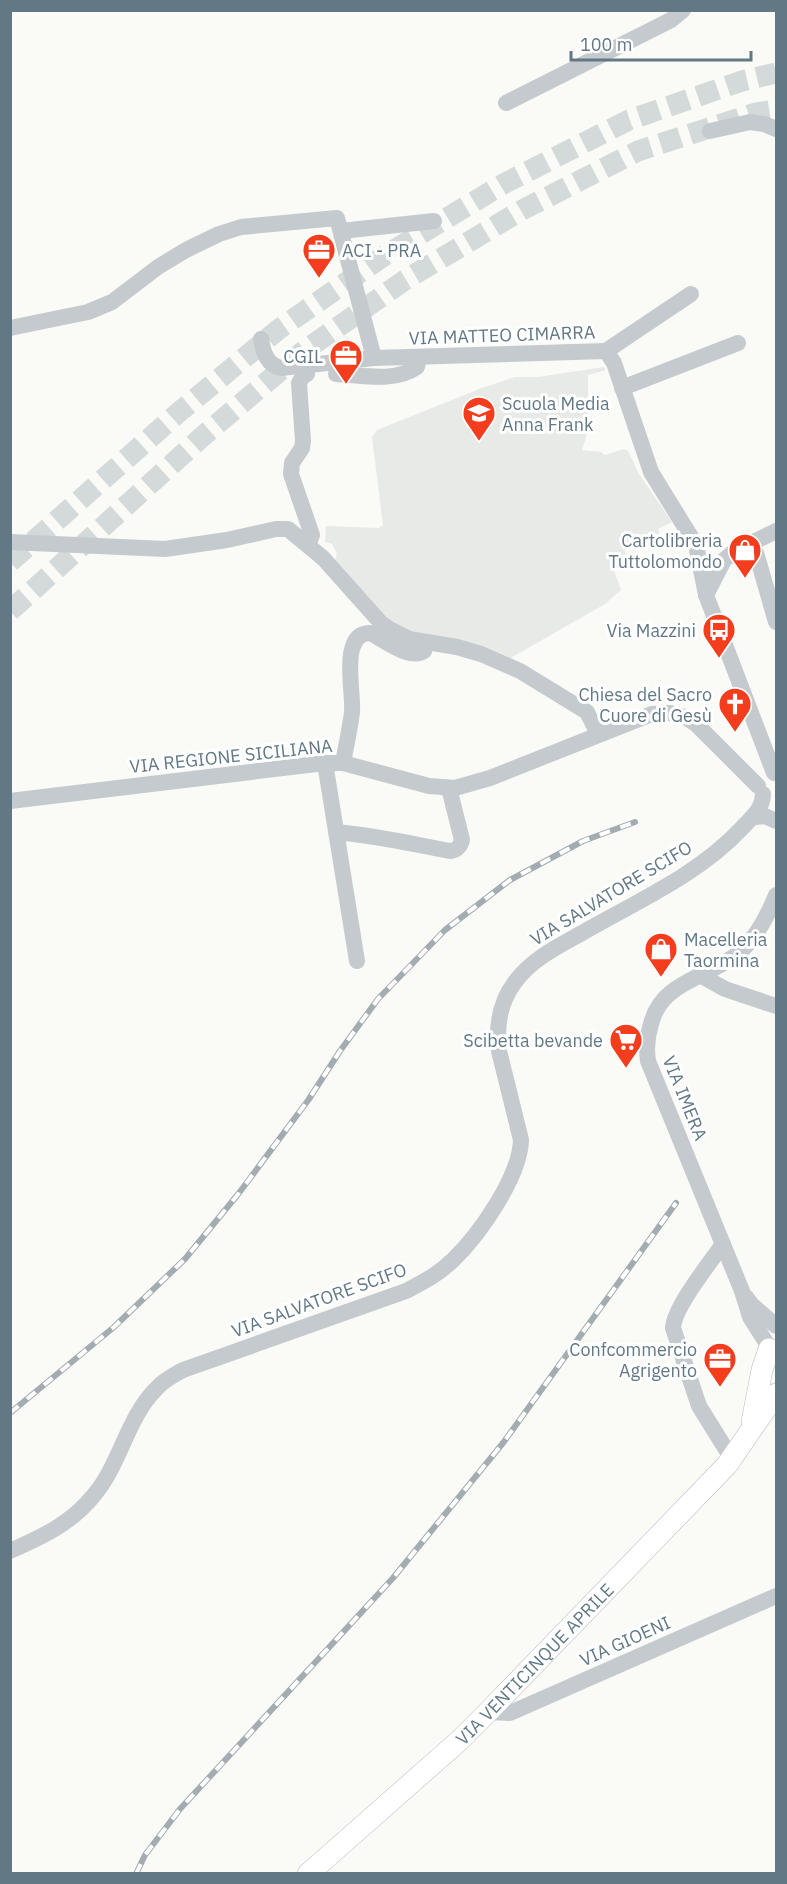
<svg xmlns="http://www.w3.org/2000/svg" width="787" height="1884" font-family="'IBM Plex Sans',sans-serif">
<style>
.built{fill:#e8eae8}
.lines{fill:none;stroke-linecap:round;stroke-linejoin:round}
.major-tunnel{stroke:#d4dada;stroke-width:21;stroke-dasharray:21 10;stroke-linecap:butt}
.major-casing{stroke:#b5bcc0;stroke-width:22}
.minor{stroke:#c4cacd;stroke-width:16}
.major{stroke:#fff;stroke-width:21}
.rail-casing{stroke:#a3acb1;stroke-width:6}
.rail{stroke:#fff;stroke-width:4;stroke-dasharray:11;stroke-linecap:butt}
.labels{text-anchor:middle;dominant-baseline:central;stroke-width:6;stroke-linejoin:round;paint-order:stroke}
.poi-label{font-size:18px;fill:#627985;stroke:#fff;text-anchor:end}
.street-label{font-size:18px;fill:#627985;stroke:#fff}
</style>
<rect width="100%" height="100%" fill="#fafaf7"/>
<polygon class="built" points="604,367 606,370 588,375 588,431 582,450 601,452 605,455 624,449 628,451 639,474 672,522 658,529 660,533 643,540 643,543 624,549 627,556 611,562 621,590 605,604 507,660 400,630 396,627 334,562 337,554 332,544 325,542 326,526 379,528 383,525 372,437 377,430 482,388 515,377 538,377"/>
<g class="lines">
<g class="major-tunnel">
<polyline points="10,562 178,413 279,329 384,256 505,183 629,120 742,81 776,73"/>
<polyline points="10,611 203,436 301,353 405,280 522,210 638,151 756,113 776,110"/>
</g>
<g class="major-casing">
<g id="major">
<polyline points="752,1422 762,1370 769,1349"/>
<path id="s1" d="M308,1874L460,1740L488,1712L727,1465L776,1394"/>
</g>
</g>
<g class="minor">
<polyline points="506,103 671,20 683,10"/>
<polyline points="710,131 750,122 764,124 776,129"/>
<polyline points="341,231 434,221"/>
<polyline points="10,328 88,312 112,302 158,267 186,250 219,234 241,227 337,218 374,358"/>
<path d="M261,339C263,352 267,365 281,368L374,358L606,351L614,363L651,472L696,545L706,595"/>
<polyline points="606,351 691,294"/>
<polyline points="307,374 303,376 299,383 303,441 302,448 292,463 291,474 312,535 308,545"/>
<path d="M336,374C362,375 394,383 417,367L419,357"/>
<polyline points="622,388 738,343"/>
<polyline points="10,542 165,549 227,540 276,529 288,529 323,558 381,623 391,630 409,639 457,647 481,654 520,671 587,712 598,734"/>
<polyline points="752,543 757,556 776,622"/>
<polyline points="325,763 357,961"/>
<path d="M343,763C346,746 350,729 352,712C354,693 339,633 370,633C383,639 410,661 424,651L427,642"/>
<polyline points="774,773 706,595 724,560 735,551 776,531"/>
<polyline points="10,801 325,763 343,763 429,786 455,788 490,778 644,717 652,714 670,713 685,717 696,724 758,786"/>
<polyline points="755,817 765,816 776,821"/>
<path d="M336,832C374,835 412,844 450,851C457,850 460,847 462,840L449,788"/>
<polyline points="700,975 725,989 776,1006"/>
<path d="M723,1244C710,1263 674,1307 673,1328L699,1406L732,1459"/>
<polyline points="746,1297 752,1305 776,1326"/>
<path d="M769,1347L750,1317L742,1291L648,1061C646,1048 647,1037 651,1024C662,979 712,978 742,950C758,935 768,915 776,895"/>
<path d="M10,1551C42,1537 72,1523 94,1495C121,1463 127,1417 157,1388C164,1380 174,1375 183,1370L406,1291C423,1282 439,1274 453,1260C479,1235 520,1177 521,1140L499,1051C496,1026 499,1003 515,982C533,957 563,944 589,929C642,899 700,873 742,828C751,818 763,809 763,794"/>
<polyline points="488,1712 510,1713 776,1596"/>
</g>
<use href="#major" class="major"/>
<g class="rail-casing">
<g id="rail">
<polyline points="10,1413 114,1327 185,1259 239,1193 309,1099 340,1051 378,999 445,930 510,880 583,841 635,822"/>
<polyline points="136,1874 145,1855 180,1809 393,1578 503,1443 676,1203"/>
</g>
</g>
<use href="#rail" class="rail"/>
</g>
<defs>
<g id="office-pin" transform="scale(1.725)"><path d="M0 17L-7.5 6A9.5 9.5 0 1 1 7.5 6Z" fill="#f43d1d" stroke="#fff"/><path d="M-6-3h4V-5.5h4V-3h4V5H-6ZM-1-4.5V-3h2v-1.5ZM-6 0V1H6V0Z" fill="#fff"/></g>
<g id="school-pin" transform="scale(1.725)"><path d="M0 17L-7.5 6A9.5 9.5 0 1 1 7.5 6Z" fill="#f43d1d" stroke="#fff"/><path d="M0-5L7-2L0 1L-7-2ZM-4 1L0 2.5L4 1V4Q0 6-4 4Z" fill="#fff"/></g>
<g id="shop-pin" transform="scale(1.725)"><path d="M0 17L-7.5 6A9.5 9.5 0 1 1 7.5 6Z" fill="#f43d1d" stroke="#fff"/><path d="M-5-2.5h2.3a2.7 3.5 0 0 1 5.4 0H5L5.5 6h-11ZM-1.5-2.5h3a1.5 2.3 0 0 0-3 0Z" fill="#fff"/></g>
<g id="bus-pin" transform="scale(1.725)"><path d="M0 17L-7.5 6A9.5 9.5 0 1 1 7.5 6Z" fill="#f43d1d" stroke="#fff"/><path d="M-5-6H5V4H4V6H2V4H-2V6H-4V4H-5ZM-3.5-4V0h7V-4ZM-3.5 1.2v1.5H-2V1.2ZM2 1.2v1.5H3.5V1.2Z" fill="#fff"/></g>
<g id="church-pin" transform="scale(1.725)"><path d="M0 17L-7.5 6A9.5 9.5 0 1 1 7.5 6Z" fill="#f43d1d" stroke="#fff"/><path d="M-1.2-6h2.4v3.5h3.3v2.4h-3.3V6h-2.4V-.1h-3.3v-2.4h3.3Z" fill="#fff"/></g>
<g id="supermarket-pin" transform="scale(1.725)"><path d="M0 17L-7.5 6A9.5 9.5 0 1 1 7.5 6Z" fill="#f43d1d" stroke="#fff"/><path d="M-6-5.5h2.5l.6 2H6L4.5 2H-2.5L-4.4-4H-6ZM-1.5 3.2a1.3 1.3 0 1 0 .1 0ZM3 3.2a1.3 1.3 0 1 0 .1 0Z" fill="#fff"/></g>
</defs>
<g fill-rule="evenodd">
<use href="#office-pin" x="319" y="250"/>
<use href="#office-pin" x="346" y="356"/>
<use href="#school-pin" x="479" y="413"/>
<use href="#shop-pin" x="745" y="550"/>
<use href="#bus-pin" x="719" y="630"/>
<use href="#church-pin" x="735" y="704"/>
<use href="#shop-pin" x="661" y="949"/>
<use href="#supermarket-pin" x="626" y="1040"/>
<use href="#office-pin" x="720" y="1359"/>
</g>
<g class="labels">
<g class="poi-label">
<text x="342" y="250" text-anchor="start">ACI - PRA</text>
<text x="323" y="356">CGIL</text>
<text x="502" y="403" text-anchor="start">Scuola Media<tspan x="502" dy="21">Anna Frank</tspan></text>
<text x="722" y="540">Cartolibreria<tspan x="722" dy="21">Tuttolomondo</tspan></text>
<text x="696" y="630">Via Mazzini</text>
<text x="712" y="694">Chiesa del Sacro<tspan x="712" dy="21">Cuore di Gesù</tspan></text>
<text x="684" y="939" text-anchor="start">Macelleria<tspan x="684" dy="21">Taormina</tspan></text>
<text x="603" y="1040">Scibetta bevande</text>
<text x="697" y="1349">Confcommercio<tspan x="697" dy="21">Agrigento</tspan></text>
</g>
<g class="street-label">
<text transform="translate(502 335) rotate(-2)">VIA MATTEO CIMARRA</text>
<text transform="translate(231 756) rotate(-6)">VIA REGIONE SICILIANA</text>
<text transform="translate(611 893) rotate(-31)">VIA SALVATORE SCIFO</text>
<text transform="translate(685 1098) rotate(68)">VIA IMERA</text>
<text transform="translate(319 1300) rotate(-20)">VIA SALVATORE SCIFO</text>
<text transform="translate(625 1641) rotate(-24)">VIA GIOENI</text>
<text stroke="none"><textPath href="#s1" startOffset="309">VIA VENTICINQUE APRILE</textPath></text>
</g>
</g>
<rect width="787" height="1884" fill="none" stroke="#627985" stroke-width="24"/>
<path d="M571 51v9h180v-9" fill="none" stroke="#627985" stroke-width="3"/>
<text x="580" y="51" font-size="18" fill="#627985" stroke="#ffffff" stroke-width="4.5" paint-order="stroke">100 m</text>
</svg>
